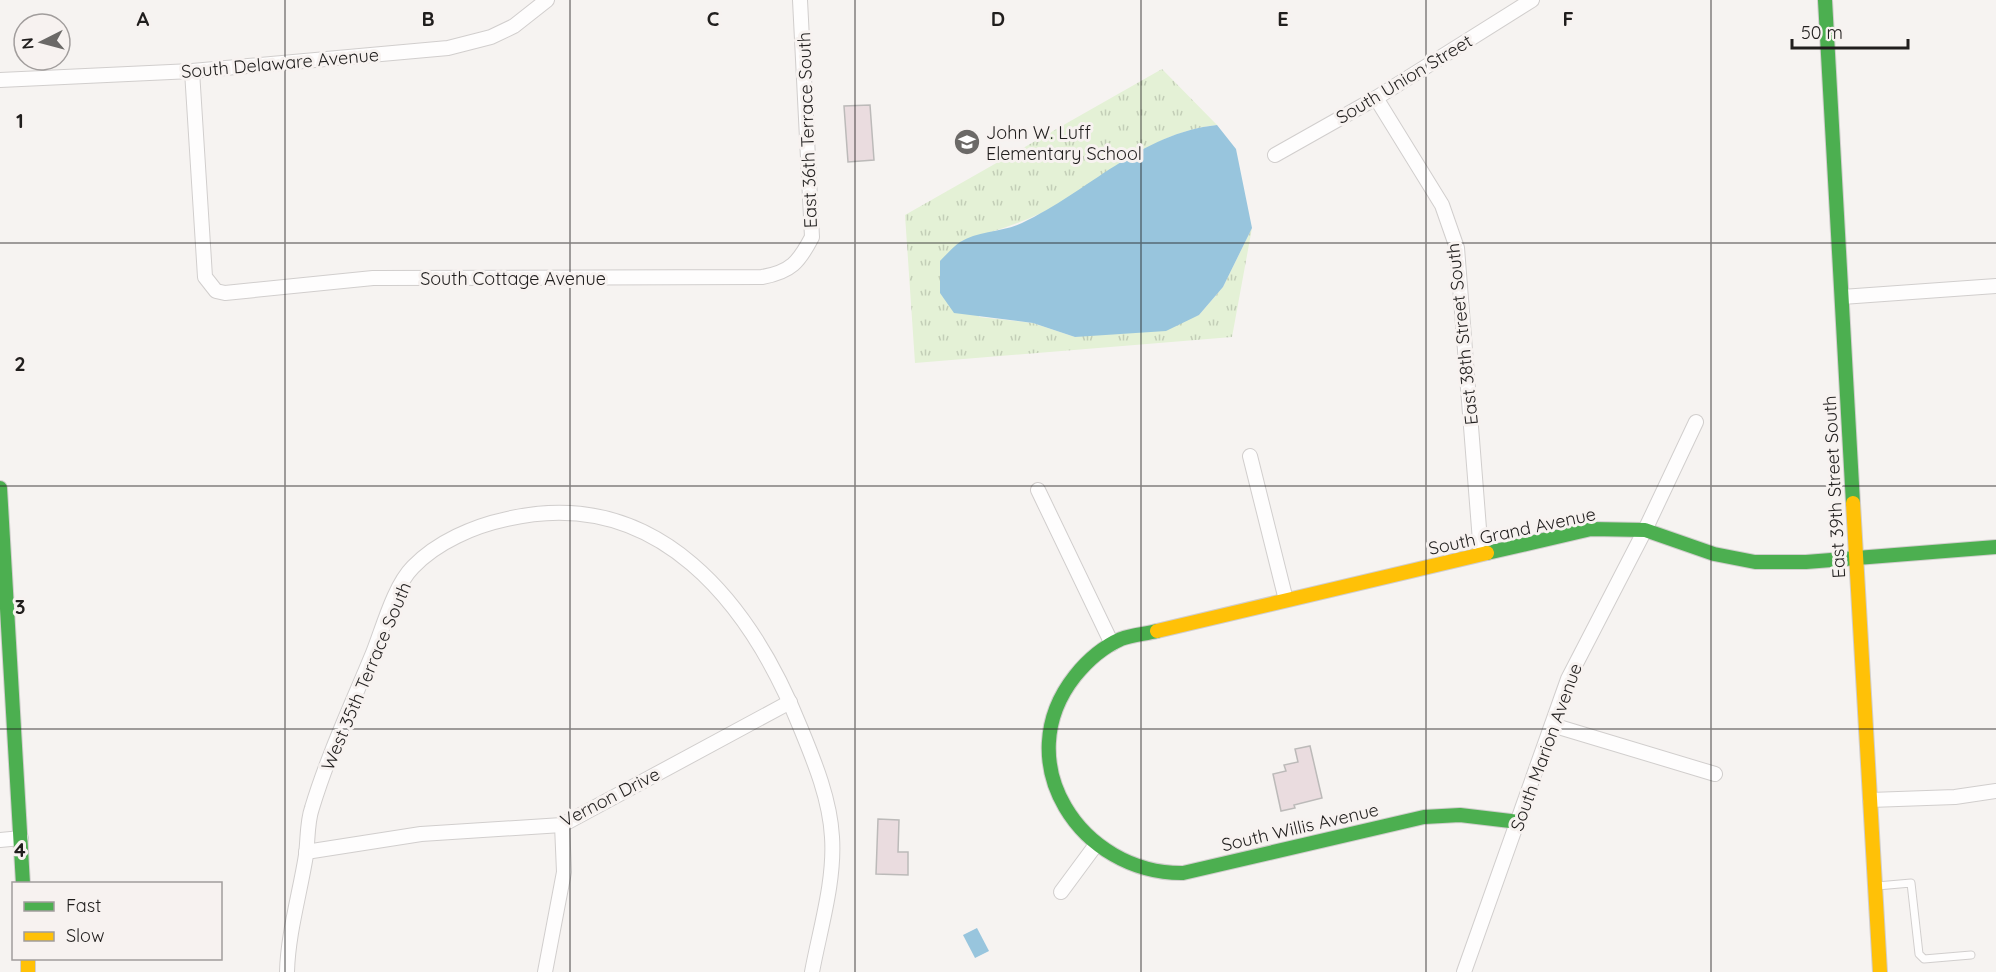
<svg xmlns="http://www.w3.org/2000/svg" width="1996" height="972" font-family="Quicksand,sans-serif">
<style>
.grass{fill:url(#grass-tufts)}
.water{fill:#98c5dd}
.building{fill:#eadcdf;stroke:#bcbab9;stroke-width:1.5}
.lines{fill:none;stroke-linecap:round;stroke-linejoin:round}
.lane-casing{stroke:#d1cecd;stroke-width:9}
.street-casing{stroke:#d1cecd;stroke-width:16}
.fast-casing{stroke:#d1cecd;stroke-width:16}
.slow-casing{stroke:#d1cecd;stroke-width:16}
.lane{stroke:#fefdfd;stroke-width:7}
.street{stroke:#fefdfd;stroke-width:14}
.fast{stroke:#4caf50;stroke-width:14}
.slow{stroke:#ffc107;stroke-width:14}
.grid{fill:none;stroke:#201e1d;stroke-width:1.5;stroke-opacity:0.55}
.labels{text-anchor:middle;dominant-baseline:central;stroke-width:6;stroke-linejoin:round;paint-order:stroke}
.street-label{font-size:18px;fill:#201e1d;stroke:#f7f2f0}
.poi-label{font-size:18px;fill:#201e1d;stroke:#f7f2f0;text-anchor:start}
.grid-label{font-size:20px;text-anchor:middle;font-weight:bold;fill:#201e1d;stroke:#f7f2f0;stroke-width:6;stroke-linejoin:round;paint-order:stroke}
</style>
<defs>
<pattern id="grass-tufts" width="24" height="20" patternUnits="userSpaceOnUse" patternTransform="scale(1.5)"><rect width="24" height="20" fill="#e4f1d6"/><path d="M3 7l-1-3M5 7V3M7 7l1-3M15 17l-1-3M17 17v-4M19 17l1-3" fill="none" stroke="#c3ceb7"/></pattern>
</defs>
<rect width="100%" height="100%" fill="#f6f3f1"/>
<path class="grass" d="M1162,69L1217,125C1158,131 1116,168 1067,199C1033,220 999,230 961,241L979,317L1033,323L1075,337L1199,315L1223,287L1252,228L1232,337L915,363L905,215Z"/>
<g class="water">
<path d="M1217,125L1236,149L1252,228L1223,287L1199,315L1166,331L1075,337L1033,323L954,313L940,293V261C946,255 953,247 960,242C977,231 1003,232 1022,223C1088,192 1141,133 1217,125Z"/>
<polygon points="977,928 989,951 975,958 963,935"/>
</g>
<g class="building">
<polygon points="870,105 874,160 848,162 844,106"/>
<polygon points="1310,746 1322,798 1294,805 1295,808 1281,811 1273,774 1286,771 1284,765 1298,762 1295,749"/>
<polygon points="878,819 899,820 898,852 908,852 908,875 876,874"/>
</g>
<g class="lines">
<g class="lane-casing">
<polyline id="lane" points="1877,886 1911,883 1919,954 1924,959 1971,955"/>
</g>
<g class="street-casing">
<g id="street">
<path d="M192,71L205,277L216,291L225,293L373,278L762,277C791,272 799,262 812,237L800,0"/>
<polyline points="0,80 192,71 448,48 491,37 514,26 547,0"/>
<polyline points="1376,98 1442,205 1457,248 1481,554"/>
<polyline points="1275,155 1376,98 1532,0"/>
<polyline points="1842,297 1996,286"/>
<polyline points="1250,456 1286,600"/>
<polyline points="1038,490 1112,644"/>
<polyline points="1552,725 1715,774"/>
<polyline points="1870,800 1955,797 1996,791"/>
<polyline points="0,840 21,838"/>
<polyline points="306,852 421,834 562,825 790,702"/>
<polyline points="1061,892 1095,846"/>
<path d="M287,972C288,933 300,893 306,855C308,839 307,822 312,808C328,755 352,704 373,653C383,628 394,586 413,567C437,542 474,526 507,519C658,484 751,604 801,729C815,763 830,800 832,837C835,881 820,929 812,972"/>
<polyline points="545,972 564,872 562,825"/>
<polyline points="1464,972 1568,679 1645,530 1696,422"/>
</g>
</g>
<g class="fast-casing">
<g id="fast">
<polyline points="1825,0 1853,503"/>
<polyline points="0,488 23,884"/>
<polyline points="1487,553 1591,529 1645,530 1714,554 1755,562 1806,562 1996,547"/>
<path d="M1157,631C1145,634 1132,635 1121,639C1103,647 1087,661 1075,676C1007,762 1081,874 1183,873L1424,817L1460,815L1519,822"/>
</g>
</g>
<g class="slow-casing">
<g id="slow">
<polyline points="1853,503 1880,972"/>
<polyline points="1157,631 1487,553"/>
<polyline points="28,958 28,972"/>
</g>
</g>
<use href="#lane" class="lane"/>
<use href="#street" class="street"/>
<use href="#fast" class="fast"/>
<use href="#slow" class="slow"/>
</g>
<path class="grid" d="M285,0V972M570,0V972M855,0V972M1141,0V972M1426,0V972M1711,0V972M0,243H1996M0,486H1996M0,729H1996"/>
<defs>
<g id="school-disc" transform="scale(1.35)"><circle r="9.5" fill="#6b6967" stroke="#f7f2f0"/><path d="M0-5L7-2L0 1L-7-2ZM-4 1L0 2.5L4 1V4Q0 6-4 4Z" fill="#fff"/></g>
</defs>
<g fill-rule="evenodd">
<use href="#school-disc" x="967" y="142"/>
</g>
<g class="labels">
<g class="street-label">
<text transform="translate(280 63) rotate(-5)">South Delaware Avenue</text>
<text transform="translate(1404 79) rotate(-31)">South Union Street</text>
<text transform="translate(807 130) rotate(-92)">East 36th Terrace South</text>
<text x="513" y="278">South Cottage Avenue</text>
<text transform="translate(1462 334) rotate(-96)">East 38th Street South</text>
<text transform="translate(1834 487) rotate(-93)">East 39th Street South</text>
<text transform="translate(1512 531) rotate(-12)">South Grand Avenue</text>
<text transform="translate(366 676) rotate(-67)">West 35th Terrace South</text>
<text transform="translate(1546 747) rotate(-70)">South Marion Avenue</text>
<text transform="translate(610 797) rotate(-27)">Vernon Drive</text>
<text transform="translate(1300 827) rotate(-13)">South Willis Avenue</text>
</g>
<g class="poi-label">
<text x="986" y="132">John W. Luff<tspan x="986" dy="21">Elementary School</tspan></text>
</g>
</g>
<g class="grid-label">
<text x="143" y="26">A</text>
<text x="428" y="26">B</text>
<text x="713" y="26">C</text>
<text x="998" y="26">D</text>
<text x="1283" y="26">E</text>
<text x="1568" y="26">F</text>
<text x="20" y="128">1</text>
<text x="20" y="371">2</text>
<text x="20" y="614">3</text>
<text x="20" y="857">4</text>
</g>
<rect x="12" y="882" width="210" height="78" fill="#f7f2f0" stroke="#a19d9c" stroke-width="1.5"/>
<rect x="24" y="902" width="30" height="9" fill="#4caf50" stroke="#a19d9c" stroke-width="1.5"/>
<text x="66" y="912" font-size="18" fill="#201e1d">Fast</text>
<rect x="24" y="932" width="30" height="9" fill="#ffc107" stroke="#a19d9c" stroke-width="1.5"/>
<text x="66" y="942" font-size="18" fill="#201e1d">Slow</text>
<g transform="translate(42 42) rotate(264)"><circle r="28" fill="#f7f2f0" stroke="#a19d9c" stroke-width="1.5"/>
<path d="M0-4.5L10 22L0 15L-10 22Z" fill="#6b6967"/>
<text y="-9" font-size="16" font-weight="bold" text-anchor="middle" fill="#201e1d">N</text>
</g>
<path d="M1792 39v9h116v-9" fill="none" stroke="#201e1d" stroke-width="3"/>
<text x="1801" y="39" font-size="18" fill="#201e1d" stroke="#f7f2f0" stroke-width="4.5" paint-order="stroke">50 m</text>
</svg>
